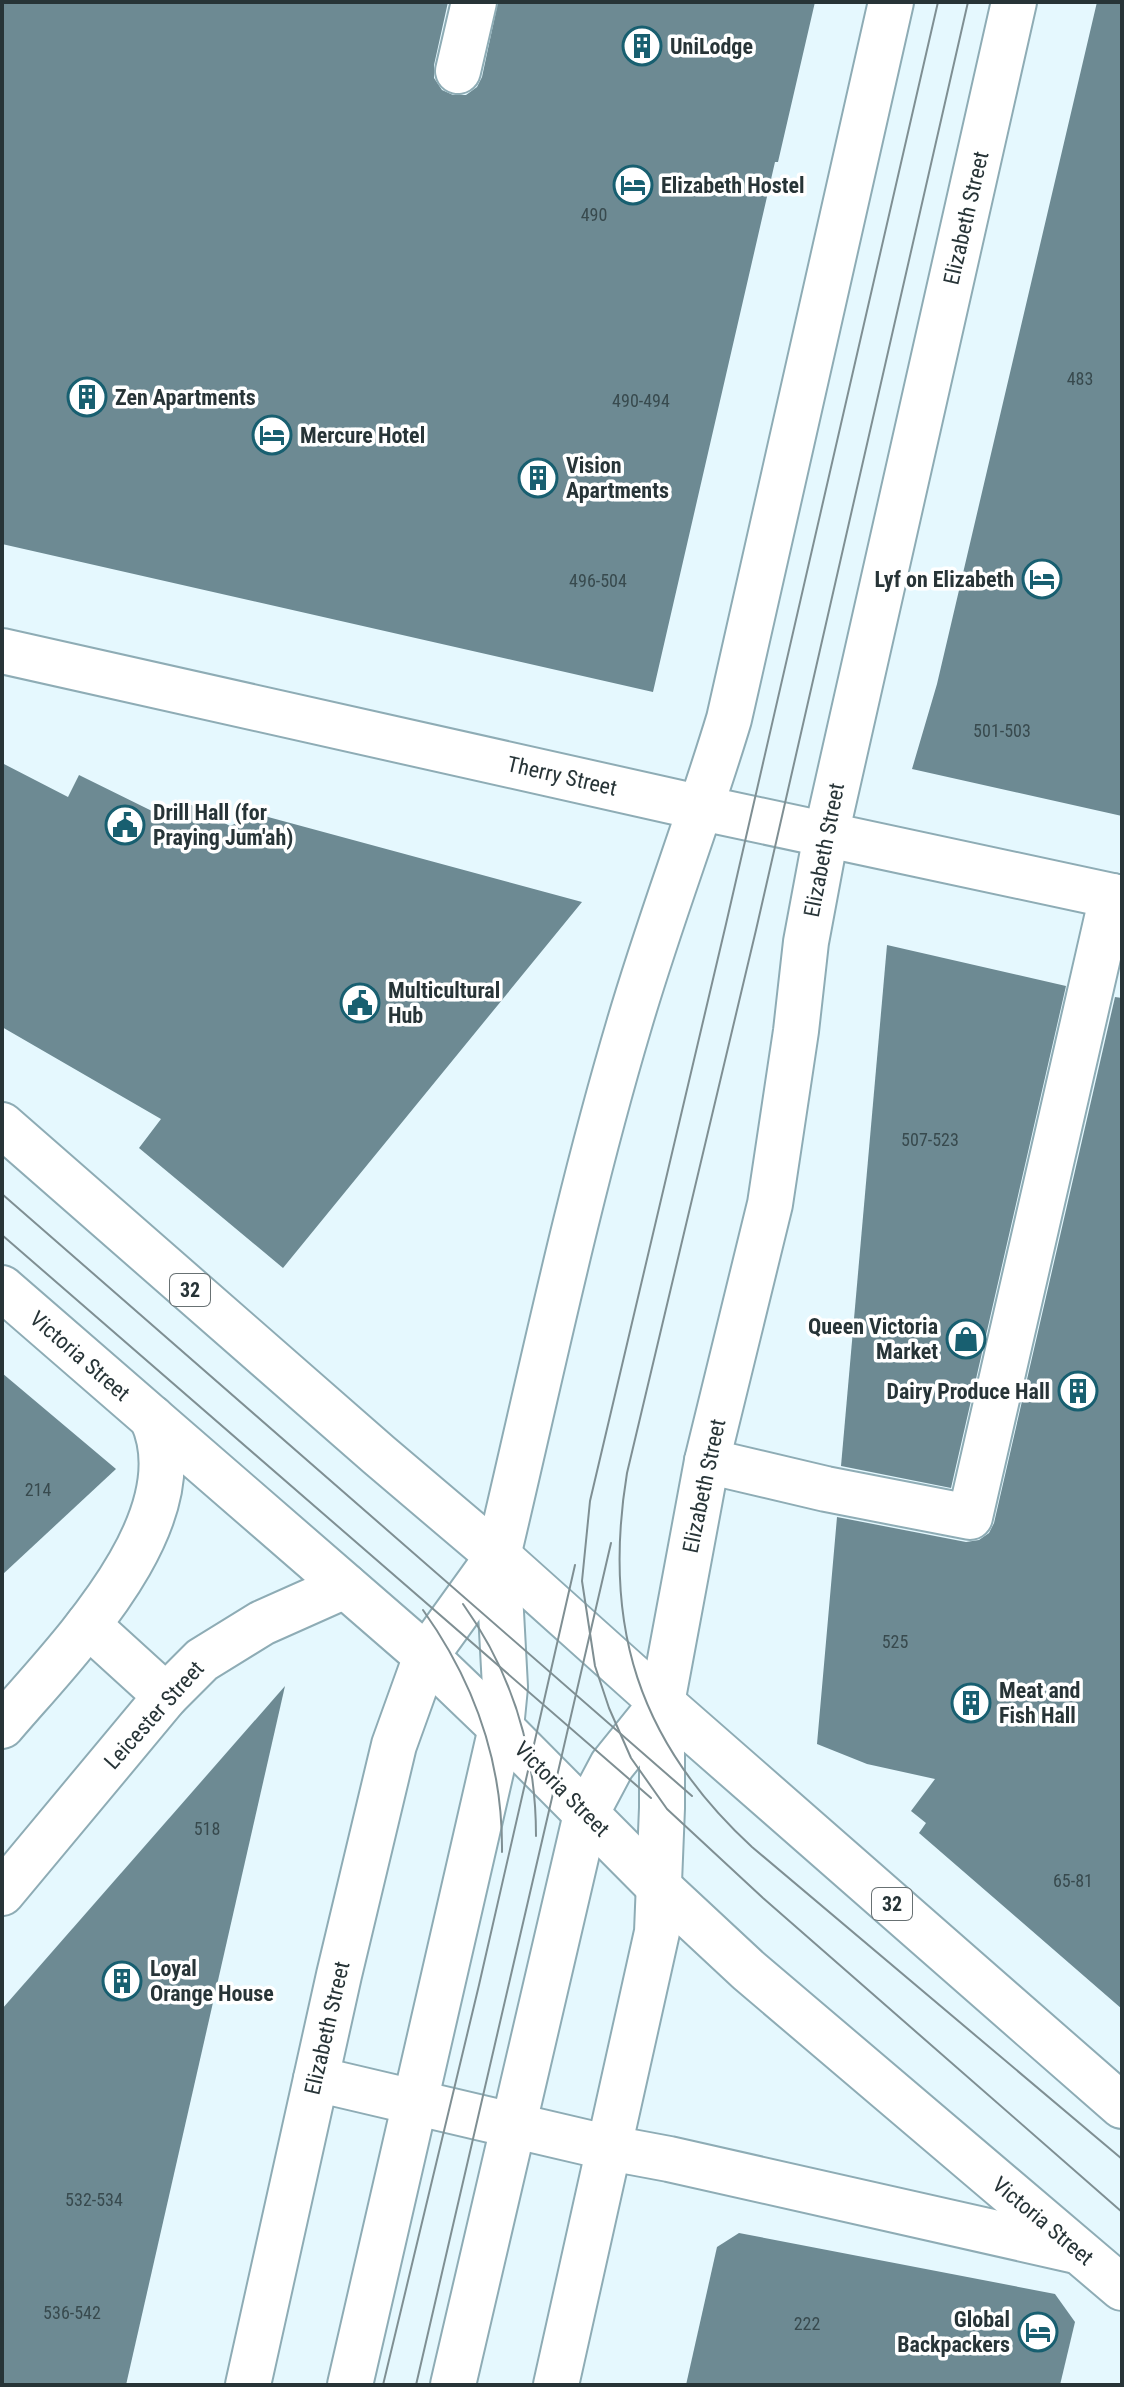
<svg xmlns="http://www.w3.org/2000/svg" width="1124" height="2387" font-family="'Roboto Condensed',sans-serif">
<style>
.building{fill:#6d8a93}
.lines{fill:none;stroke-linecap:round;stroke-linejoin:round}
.minor-casing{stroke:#8eacb5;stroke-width:48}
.major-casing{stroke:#8eacb5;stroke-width:48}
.minor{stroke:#fff;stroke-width:44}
.major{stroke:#fff;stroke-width:44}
.tram{stroke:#7f8f93;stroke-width:2}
.labels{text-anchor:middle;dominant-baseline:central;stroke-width:7;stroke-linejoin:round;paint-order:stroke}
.number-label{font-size:18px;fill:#384a4e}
.shield{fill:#fff;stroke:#687173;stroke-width:2}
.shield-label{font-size:20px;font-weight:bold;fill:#273437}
.poi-label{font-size:22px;font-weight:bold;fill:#273437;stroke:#fff;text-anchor:start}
.street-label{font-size:22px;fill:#273437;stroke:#fff}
</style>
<rect width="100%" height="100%" fill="#e5f8fe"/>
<g class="building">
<polygon points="2,2 448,2 434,65 434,78 442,90 453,95 466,95 477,87 482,77 498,2 815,2 778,162 775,162 653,692 2,544"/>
<polygon points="1097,2 1122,2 1122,816 912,769 937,684"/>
<polygon points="2,763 68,797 79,775 154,812 186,802 230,826 257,814 582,902 283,1268 139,1148 161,1119 2,1027"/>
<polygon points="887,945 1066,986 951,1488 841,1466"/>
<polygon points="1115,997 1122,998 1122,2009 919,1833 926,1823 911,1811 935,1779 867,1764 817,1744 837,1517 966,1542 979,1540 989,1533 994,1523"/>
<polygon points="2,1373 116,1469 2,1575"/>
<polygon points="285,1686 126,2385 2,2385 2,2009"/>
<polygon points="739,2233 1055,2294 1075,2322 1060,2385 686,2385 717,2247"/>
</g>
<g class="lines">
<g class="minor-casing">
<g id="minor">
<polyline points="458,71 474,2"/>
<polyline points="2,651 702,808 1122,898"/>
<polyline points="707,1461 826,1489 970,1517 1112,896"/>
<path d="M498,1556C540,1379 577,1200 629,1025C659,922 698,822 729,719L891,2"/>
<polyline points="88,1625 166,1696"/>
<polyline points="662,1703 707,1461 770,1204 796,1031 806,942 826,835 1014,2"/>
<path d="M2,1726C63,1654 199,1521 152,1418"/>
<polyline points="2,1893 166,1696 202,1660 262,1623 345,1586"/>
</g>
</g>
<g class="major-casing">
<g id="major">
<polyline points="2,1125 379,1455 498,1556 662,1703 1122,2106"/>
<polyline points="2,1288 426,1656 501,1728 660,1888 748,1970 1122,2288"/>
<polyline points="316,2079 610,2148 669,2159 1072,2250"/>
<polyline points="248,2385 339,1975 394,1745 426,1656 498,1556"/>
<polyline points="350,2385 501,1728 505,1687 498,1556"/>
<polyline points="453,2385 586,1814 612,1765 662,1703"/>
<polyline points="556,2385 657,1932 662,1808 662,1703"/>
</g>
</g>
<use href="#minor" class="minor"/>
<use href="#major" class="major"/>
<g class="tram">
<polyline points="938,2 726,924 590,1501 582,1581 595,1666 609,1708 631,1758 667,1809 763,1898 1122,2212"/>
<path d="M968,2L756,930L627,1473C602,1625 638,1742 752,1847L1122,2159"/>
<polyline points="2,1194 692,1796"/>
<polyline points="2,1235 651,1798"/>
<path d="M463,1604C513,1674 536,1750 536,1836"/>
<path d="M423,1610C475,1683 503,1762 502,1852"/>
<polyline points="383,2385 479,1985 575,1565"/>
<polyline points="416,2385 611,1543"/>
</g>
</g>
<defs>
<g id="building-ring" transform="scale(2)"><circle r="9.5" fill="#fff" stroke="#185f70" stroke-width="1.5"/><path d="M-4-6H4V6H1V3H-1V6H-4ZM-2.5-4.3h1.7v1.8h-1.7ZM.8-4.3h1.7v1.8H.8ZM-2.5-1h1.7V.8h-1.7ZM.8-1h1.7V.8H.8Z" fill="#185f70"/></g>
<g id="hotel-ring" transform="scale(2)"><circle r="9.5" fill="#fff" stroke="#185f70" stroke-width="1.5"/><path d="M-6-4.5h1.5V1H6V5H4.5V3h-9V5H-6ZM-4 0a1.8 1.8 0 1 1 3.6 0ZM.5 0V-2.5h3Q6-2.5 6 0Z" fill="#185f70"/></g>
<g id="civic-ring" transform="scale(2)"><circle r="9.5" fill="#fff" stroke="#185f70" stroke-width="1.5"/><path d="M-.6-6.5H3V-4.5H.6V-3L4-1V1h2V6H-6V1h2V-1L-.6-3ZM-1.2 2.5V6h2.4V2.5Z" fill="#185f70"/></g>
<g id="shop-ring" transform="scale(2)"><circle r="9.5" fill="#fff" stroke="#185f70" stroke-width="1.5"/><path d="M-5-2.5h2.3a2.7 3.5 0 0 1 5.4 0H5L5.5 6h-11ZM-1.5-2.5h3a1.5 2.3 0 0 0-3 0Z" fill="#185f70"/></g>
</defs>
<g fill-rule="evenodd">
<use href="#building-ring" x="642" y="46"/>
<use href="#hotel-ring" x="633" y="185"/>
<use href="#building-ring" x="87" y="397"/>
<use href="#hotel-ring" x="272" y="435"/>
<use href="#building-ring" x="538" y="478"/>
<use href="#hotel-ring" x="1042" y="579"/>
<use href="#civic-ring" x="125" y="825"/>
<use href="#civic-ring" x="360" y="1003"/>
<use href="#shop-ring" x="966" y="1339"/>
<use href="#building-ring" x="1078" y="1391"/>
<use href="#building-ring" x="971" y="1703"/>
<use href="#building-ring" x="122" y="1981"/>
<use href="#hotel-ring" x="1038" y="2332"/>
</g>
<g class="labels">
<g class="number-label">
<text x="594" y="214">490</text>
<text x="1080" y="378">483</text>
<text x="641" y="400">490-494</text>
<text x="598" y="580">496-504</text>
<text x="1002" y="730">501-503</text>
<text x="930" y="1139">507-523</text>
<text x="38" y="1489">214</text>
<text x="895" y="1641">525</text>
<text x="207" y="1828">518</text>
<text x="1073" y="1880">65-81</text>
<text x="94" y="2199">532-534</text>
<text x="72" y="2312">536-542</text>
<text x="807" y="2323">222</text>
</g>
<g class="shield">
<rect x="170" y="1274" width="40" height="32" rx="6"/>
<rect x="872" y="1888" width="40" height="32" rx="6"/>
</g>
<g class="shield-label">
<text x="190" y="1290">32</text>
<text x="892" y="1904">32</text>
</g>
<g class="poi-label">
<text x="670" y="46">UniLodge</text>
<text x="661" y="185">Elizabeth Hostel</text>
<text x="115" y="397">Zen Apartments</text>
<text x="300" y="435">Mercure Hotel</text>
<text x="566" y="465">Vision<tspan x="566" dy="25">Apartments</tspan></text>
<text x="1014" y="579" text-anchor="end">Lyf on Elizabeth</text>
<text x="153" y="812">Drill Hall (for<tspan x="153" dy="25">Praying Jum'ah)</tspan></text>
<text x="388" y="990">Multicultural<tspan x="388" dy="25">Hub</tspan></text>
<text x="938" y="1326" text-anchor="end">Queen Victoria<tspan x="938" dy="25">Market</tspan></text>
<text x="1050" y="1391" text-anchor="end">Dairy Produce Hall</text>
<text x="999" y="1690">Meat and<tspan x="999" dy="25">Fish Hall</tspan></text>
<text x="150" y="1968">Loyal<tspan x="150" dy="25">Orange House</tspan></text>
<text x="1010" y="2319" text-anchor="end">Global<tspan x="1010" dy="25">Backpackers</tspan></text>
</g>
<g class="street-label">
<text transform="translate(966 218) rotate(-77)">Elizabeth Street</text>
<text transform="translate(562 776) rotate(13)">Therry Street</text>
<text transform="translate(824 850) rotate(-79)">Elizabeth Street</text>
<text transform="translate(80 1356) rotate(41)">Victoria Street</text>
<text transform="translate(704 1486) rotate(-78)">Elizabeth Street</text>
<text transform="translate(154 1715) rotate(-48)">Leicester Street</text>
<text transform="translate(562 1789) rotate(45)">Victoria Street</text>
<text transform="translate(327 2028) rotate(-77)">Elizabeth Street</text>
<text transform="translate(1043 2221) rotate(40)">Victoria Street</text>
</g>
</g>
<rect width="1124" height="2387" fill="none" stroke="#273437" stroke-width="8"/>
</svg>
